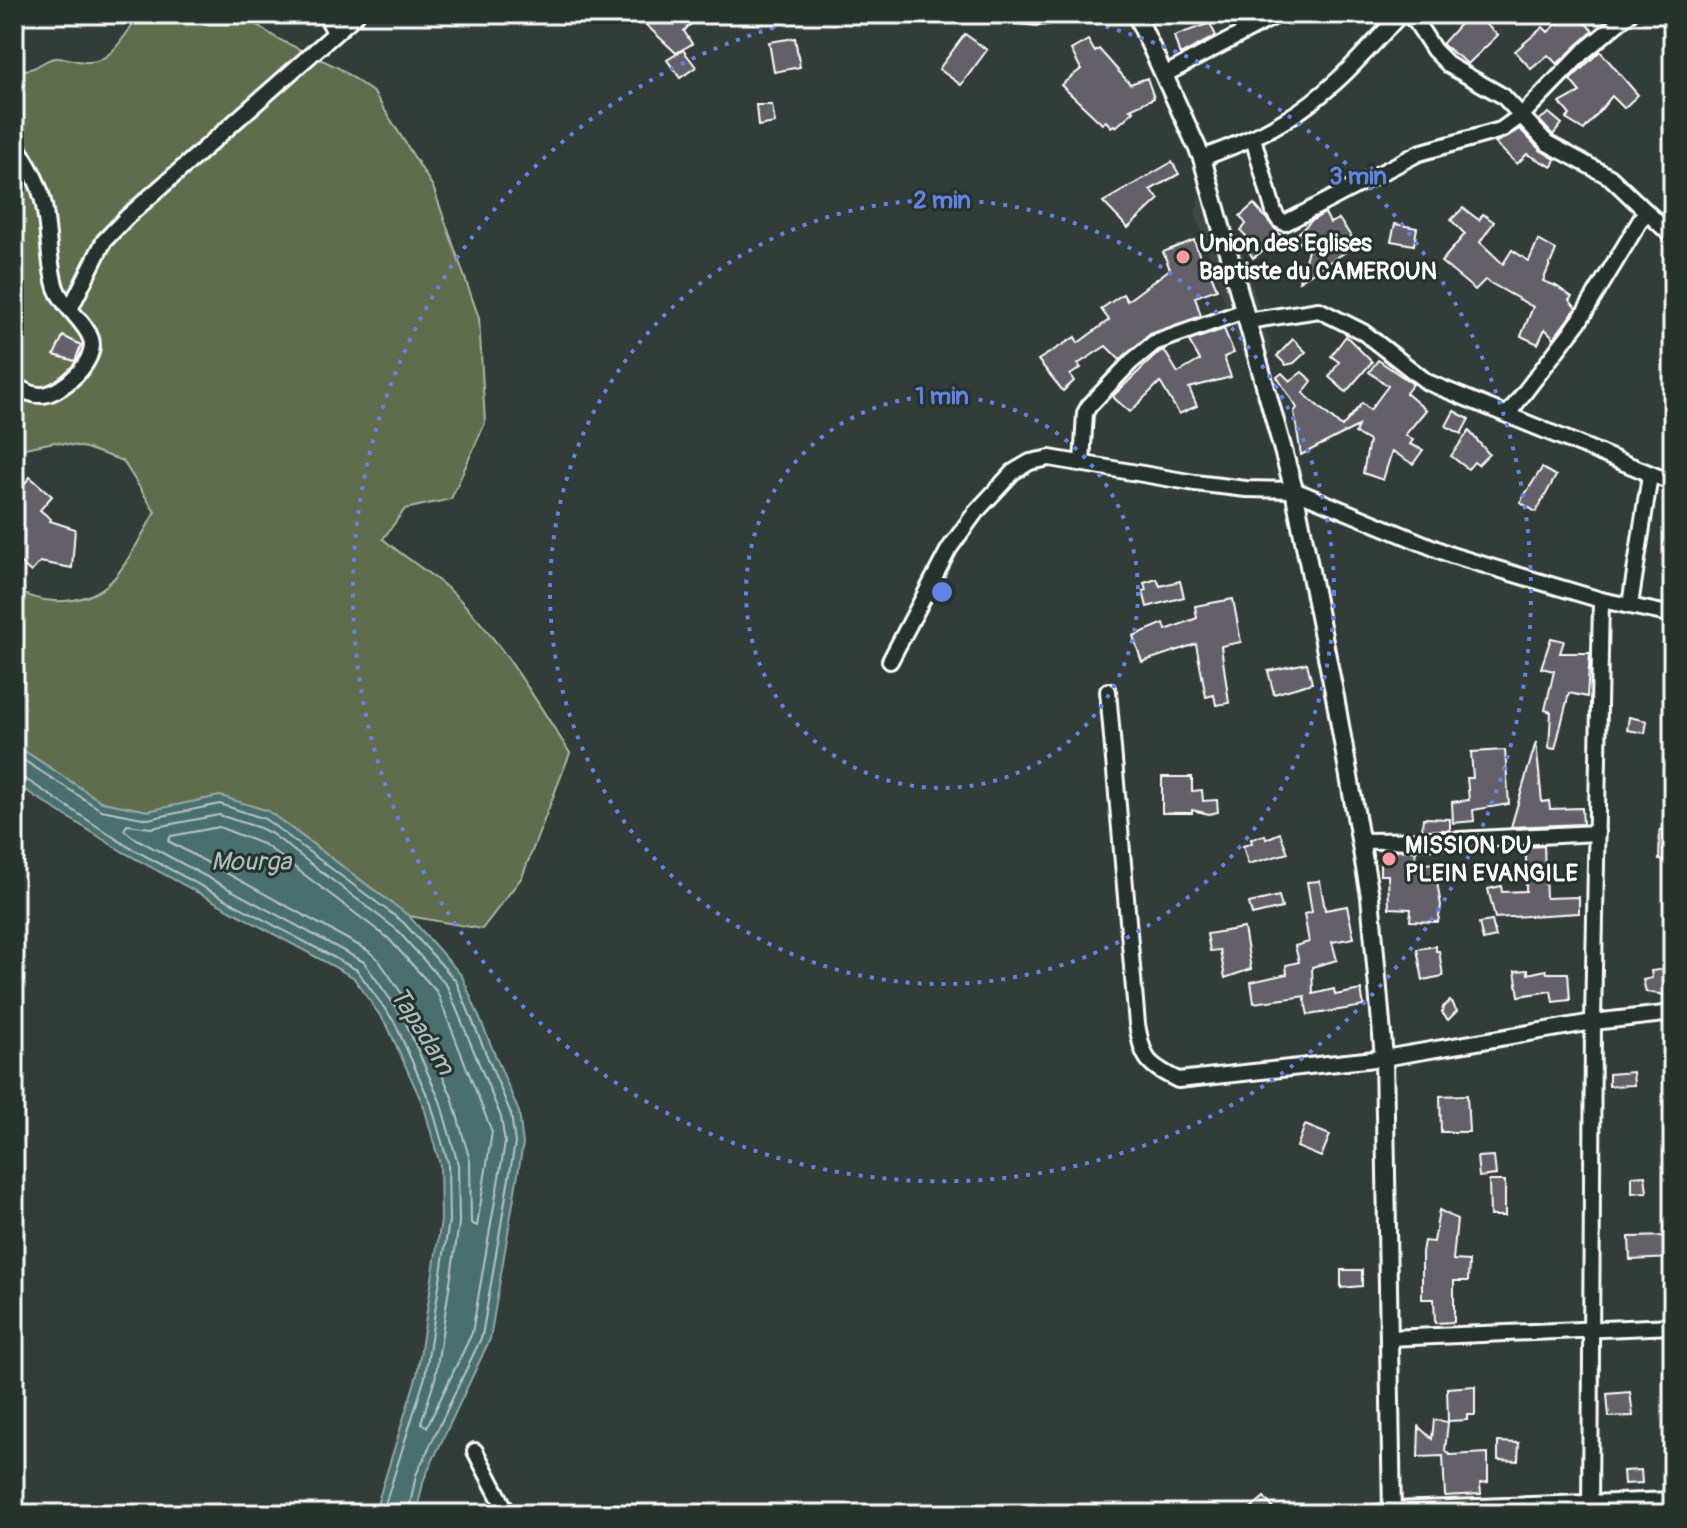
<svg xmlns="http://www.w3.org/2000/svg" width="1687" height="1528" font-family="Pangolin,sans-serif">
<style>
.built{fill:#414748}
.green{fill:#606d4e;stroke:#b0b6a6;stroke-width:2}
.water{fill:#4a6f6e;stroke:#92a9a8;stroke-width:2}
.lines{fill:none;stroke-linecap:round;stroke-linejoin:round}
.shore{stroke:#b7c5c5;stroke-width:2}
.building{fill:#63606b;stroke:#fff;stroke-width:2}
.minor-casing{stroke:#fff;stroke-width:20}
.tertiary-casing{stroke:#fff;stroke-width:22}
.minor{stroke:#26332d;stroke-width:14}
.tertiary{stroke:#26332d;stroke-width:16}
.ring{fill:none;stroke:#6183e4;stroke-width:4;stroke-dasharray:4 8}
.poi-dot{fill:#ff9aa2;stroke:#26332d;stroke-width:3}
.labels{text-anchor:middle;dominant-baseline:central;stroke-width:6;stroke-linejoin:round;paint-order:stroke}
.poi-label{font-size:24px;font-weight:bold;fill:#fff;stroke:#26332d;text-anchor:start}
.water-label{font-size:26px;font-style:italic;fill:#aebebe;stroke:#26332d}
.centre{fill:#6183e4;stroke:#26332d;stroke-width:4}
.ring-label{font-size:24px;text-anchor:middle;font-weight:bold;fill:#6183e4;stroke:#26332d;stroke-width:6;stroke-linejoin:round;paint-order:stroke}
</style>
<rect width="100%" height="100%" fill="#323c39"/>
<filter id="ink" filterUnits="userSpaceOnUse"><feTurbulence type="fractalNoise" baseFrequency=".0125" numOctaves="2"/><feDisplacementMap in="SourceGraphic" scale="16" xChannelSelector="R" yChannelSelector="G"/><feConvolveMatrix kernelMatrix="1 2 1 2 8 2 1 2 1" color-interpolation-filters="sRGB"/></filter>
<g filter="url(#ink)">
<polygon class="built" points="1200,196 1215,196 1232,219 1272,349 1262,362 1247,360 1242,354 1195,212"/>
<path class="green" d="M141,14H241L278,39L339,68L374,93L433,187L479,318L485,423L451,499L405,509L383,539C405,558 431,573 452,592C498,636 536,700 570,753L522,877L482,929L409,916L268,811L220,796L148,811L102,802L14,744V588C44,608 91,606 116,576C131,557 143,533 155,512L123,461L86,448L55,442L25,448L14,456V70C40,72 38,61 55,58C65,57 77,62 87,62C113,63 126,31 141,14Z"/>
<polygon class="water" points="14,744 102,802 148,811 220,796 268,811 409,916 462,976 519,1112 523,1144 490,1339 424,1479 416,1514 374,1514 417,1375 441,1221 440,1165 424,1107 388,1027 353,977 123,852 14,783"/>
<g class="lines">
<g class="shore">
<polyline points="14,754 101,810 148,819 220,804 265,819 403,922 456,981 511,1114 515,1143 482,1336 416,1475 408,1514"/>
<polyline points="14,776 27,780 127,846 357,970 395,1023 431,1104 448,1163 449,1221 425,1377 382,1514"/>
<polygon points="219,815 260,828 272,834 396,929 447,986 501,1117 505,1143 472,1333 427,1427 421,1423 435,1379 459,1224 458,1164 440,1101 404,1019 364,962 133,837 124,830 127,825 151,828"/>
<polygon points="219,827 265,845 388,938 437,992 492,1132 477,1226 471,1223 470,1161 452,1097 415,1013 378,959 367,950 168,841 171,836"/>
</g>
</g>
<g class="building">
<polygon points="649,14 700,14 684,31 692,44 676,53 642,21"/>
<polygon points="1469,14 1474,14 1498,35 1468,64 1442,44"/>
<polygon points="1568,14 1577,14 1593,31 1557,64 1548,55 1531,69 1515,51 1543,27 1548,32"/>
<polygon points="1210,23 1216,36 1180,55 1174,36"/>
<polygon points="965,34 987,50 961,85 939,69"/>
<polygon points="795,38 800,67 774,72 769,42"/>
<polygon points="1088,40 1095,52 1099,49 1130,84 1147,78 1154,98 1130,109 1134,111 1116,127 1114,125 1111,127 1106,121 1102,124 1061,85 1081,69 1071,50"/>
<polygon points="683,50 696,67 680,78 667,60"/>
<polygon points="1600,51 1638,95 1624,108 1612,96 1584,130 1566,119 1570,115 1560,103 1580,92 1570,80"/>
<polygon points="756,105 772,105 775,123 758,126"/>
<polygon points="1549,113 1562,124 1553,135 1539,120"/>
<polygon points="1520,129 1540,150 1555,159 1552,167 1527,154 1517,164 1495,143"/>
<polygon points="1172,162 1179,174 1150,190 1159,199 1128,228 1103,202"/>
<polygon points="1254,204 1282,237 1253,258 1243,242 1248,238 1241,231 1246,224 1240,216"/>
<polygon points="1463,208 1479,220 1483,214 1494,222 1480,242 1503,264 1512,250 1529,261 1538,240 1556,250 1543,281 1556,286 1572,297 1569,300 1576,308 1554,338 1545,329 1538,344 1521,336 1533,307 1485,280 1475,290 1441,262 1465,234 1451,220"/>
<polygon points="1325,213 1330,223 1339,219 1357,245 1299,281 1313,233 1296,245 1291,240 1311,221"/>
<polygon points="1395,224 1417,228 1414,245 1391,241"/>
<polygon points="1194,240 1204,268 1208,267 1217,289 1195,297 1201,316 1150,334 1120,360 1106,346 1078,364 1081,368 1070,375 1074,381 1063,391 1038,360 1075,337 1078,343 1109,320 1101,309 1123,294 1127,301 1170,269 1163,252"/>
<polygon points="1224,329 1234,353 1224,357 1231,377 1189,388 1197,406 1179,414 1160,382 1130,412 1115,399 1113,396 1159,352 1164,350 1178,373 1200,360 1189,341"/>
<polygon points="63,336 81,345 75,361 54,355"/>
<polygon points="1346,336 1372,362 1346,392 1329,377 1339,362 1331,356"/>
<polygon points="1293,339 1306,352 1294,363 1286,365 1277,356"/>
<polygon points="1378,360 1413,384 1406,393 1426,410 1405,435 1413,440 1410,444 1423,450 1413,464 1392,451 1383,480 1363,473 1369,441 1355,433 1358,426 1301,455 1294,412 1297,408 1277,377 1282,373 1290,381 1302,372 1312,381 1303,393 1342,427 1362,403 1370,410 1388,386 1369,372"/>
<polygon points="1454,411 1469,419 1461,434 1446,426"/>
<polygon points="1469,431 1489,454 1478,465 1474,462 1468,469 1451,456"/>
<polygon points="1542,468 1556,476 1536,512 1520,502"/>
<polygon points="30,477 52,496 40,510 51,519 50,521 75,529 72,568 40,562 31,572 14,557 14,496"/>
<polygon points="1157,579 1160,586 1180,581 1184,597 1147,607 1143,591 1146,590 1144,583"/>
<polygon points="1233,599 1241,642 1221,646 1229,703 1216,705 1214,695 1206,697 1196,644 1142,662 1133,636 1164,623 1166,630 1197,618 1195,606"/>
<polygon points="1551,638 1564,641 1560,653 1590,653 1587,697 1569,693 1555,749 1549,748 1551,712 1545,710 1554,671 1541,668"/>
<polygon points="1307,663 1312,683 1274,694 1268,671"/>
<polygon points="1629,717 1647,721 1645,733 1627,730"/>
<polygon points="1536,742 1542,802 1549,801 1550,809 1582,808 1583,824 1511,827"/>
<polygon points="1505,750 1509,804 1473,810 1474,821 1453,823 1452,802 1469,800 1467,778 1473,778 1471,752"/>
<polygon points="1162,777 1192,777 1192,791 1202,790 1203,801 1217,800 1218,812 1209,814 1192,810 1192,813 1162,813"/>
<polygon points="1423,818 1450,819 1450,830 1422,830"/>
<polygon points="1660,830 1673,830 1673,861 1659,860"/>
<polygon points="1280,833 1288,853 1248,864 1243,846 1252,843 1251,839 1265,835 1266,839"/>
<polygon points="1544,846 1546,898 1579,897 1579,913 1495,918 1488,889 1501,886 1502,892 1526,891 1526,847"/>
<polygon points="1416,850 1414,865 1434,863 1441,906 1438,922 1410,921 1411,909 1389,908 1388,875 1380,875 1380,851"/>
<polygon points="1320,881 1325,910 1347,906 1354,938 1332,942 1337,960 1312,967 1313,994 1334,989 1335,995 1361,990 1364,1006 1308,1015 1304,997 1306,996 1254,1003 1251,982 1287,974 1286,965 1299,962 1295,946 1309,942 1304,914 1312,912 1307,882"/>
<polygon points="1279,896 1282,908 1252,915 1249,903"/>
<polygon points="1492,921 1496,937 1483,940 1479,923"/>
<polygon points="1244,928 1251,969 1225,978 1220,950 1210,951 1207,934"/>
<polygon points="1436,946 1436,951 1439,951 1443,976 1423,980 1417,949"/>
<polygon points="1673,968 1673,996 1646,992 1643,980 1652,978 1651,971"/>
<polygon points="1528,970 1528,974 1546,970 1547,973 1568,973 1570,1000 1553,1002 1551,991 1519,996 1515,971"/>
<polygon points="1450,1001 1457,1011 1448,1020 1442,1013 1443,1007"/>
<polygon points="1633,1072 1634,1085 1609,1086 1609,1074"/>
<polygon points="1467,1095 1469,1132 1441,1132 1440,1096"/>
<polygon points="1305,1125 1330,1135 1321,1157 1297,1147"/>
<polygon points="1494,1156 1496,1175 1479,1177 1477,1157"/>
<polygon points="1645,1175 1647,1192 1632,1193 1632,1176"/>
<polygon points="1489,1181 1505,1181 1505,1216 1490,1216"/>
<polygon points="1439,1210 1457,1219 1453,1260 1469,1261 1468,1281 1454,1281 1454,1322 1435,1323 1434,1299 1422,1299 1422,1252 1424,1241 1434,1242"/>
<polygon points="1673,1236 1673,1258 1630,1260 1629,1237"/>
<polygon points="1341,1270 1362,1270 1362,1286 1341,1288"/>
<polygon points="1475,1386 1475,1415 1467,1415 1467,1420 1448,1421 1447,1388"/>
<polygon points="1630,1392 1633,1416 1609,1417 1607,1394"/>
<polygon points="1434,1420 1448,1422 1445,1451 1450,1455 1488,1453 1488,1482 1480,1483 1481,1494 1445,1496 1443,1456 1418,1457 1419,1427 1432,1439"/>
<polygon points="1498,1442 1519,1443 1518,1461 1498,1460"/>
<polygon points="1641,1470 1642,1483 1624,1484 1623,1471"/>
<polygon points="1264,1497 1278,1514 1244,1514"/>
</g>
<g class="lines">
<g class="minor-casing">
<g id="minor">
<polyline points="325,14 335,32"/>
<polyline points="1007,14 1038,17 1057,14"/>
<polyline points="1407,14 1416,22 1434,50 1450,66 1503,96 1547,143 1610,177 1673,237"/>
<polyline points="14,30 17,14"/>
<polyline points="1164,75 1279,14"/>
<polyline points="1253,138 1274,212 1279,220 1285,223 1419,153 1501,130 1522,115 1583,52 1629,14"/>
<path d="M14,142C25,159 36,176 42,197C50,226 47,260 56,288C63,307 85,321 91,339C98,361 62,393 43,395C32,396 23,390 14,385"/>
<path d="M1202,158C1231,147 1260,136 1287,119C1331,93 1366,51 1401,14"/>
<polyline points="70,309 104,241 127,217 357,14"/>
<polyline points="1247,321 1319,310 1363,332 1427,382 1673,483"/>
<polyline points="1508,414 1580,320 1646,211"/>
<polyline points="1082,463 1085,413 1089,406 1131,362 1154,343 1244,311"/>
<polyline points="1630,605 1650,475"/>
<polyline points="890,661 949,549 975,513 1013,472 1030,462 1050,458 1195,483 1246,489 1294,490 1451,555 1601,600 1673,615"/>
<path d="M1108,691L1137,1024C1143,1059 1146,1064 1178,1080L1384,1058L1593,1022L1673,1013"/>
<polyline points="1360,841 1458,840 1597,833"/>
<polyline points="1389,1338 1673,1326"/>
<polyline points="475,1451 508,1514"/>
<polyline points="1373,1514 1392,1510 1673,1500"/>
<polyline points="1590,1514 1593,1022 1601,600"/>
</g>
</g>
<g class="tertiary-casing">
<polyline id="tertiary" points="1136,14 1202,158 1294,490 1335,697 1370,896 1384,1058 1392,1514"/>
</g>
<use href="#minor" class="minor"/>
<use href="#tertiary" class="tertiary"/>
</g>
</g>
<g class="ring">
<circle cx="942" cy="592" r="196"/>
<circle cx="942" cy="592" r="392"/>
<path d="M1059 15A589 589 0 1 1 825 15"/>
</g>
<g class="poi-dot">
<circle cx="1183" cy="257" r="8"/>
<circle cx="1389" cy="859" r="8"/>
</g>
<g class="labels">
<g class="poi-label">
<text x="1199" y="243">Union des Eglises<tspan x="1199" dy="28">Baptiste du CAMEROUN</tspan></text>
<text x="1405" y="845">MISSION DU<tspan x="1405" dy="28">PLEIN EVANGILE</tspan></text>
</g>
<g class="water-label">
<text x="251" y="862">Mourga</text>
<text transform="translate(422 1031) rotate(58)">Tapadam</text>
</g>
</g>
<circle cx="942" cy="592" r="12" class="centre"/>
<g class="ring-label">
<text x="1358" y="184">3 min</text>
<text x="942" y="208">2 min</text>
<text x="942" y="404">1 min</text>
</g>
<rect width="1687" height="1528" fill="none" stroke="#26332d" stroke-width="48"/>
<rect x="24" y="24" width="1639" height="1480" fill="none" stroke="#fff" stroke-width="3" filter="url(#ink)"/>
</svg>
